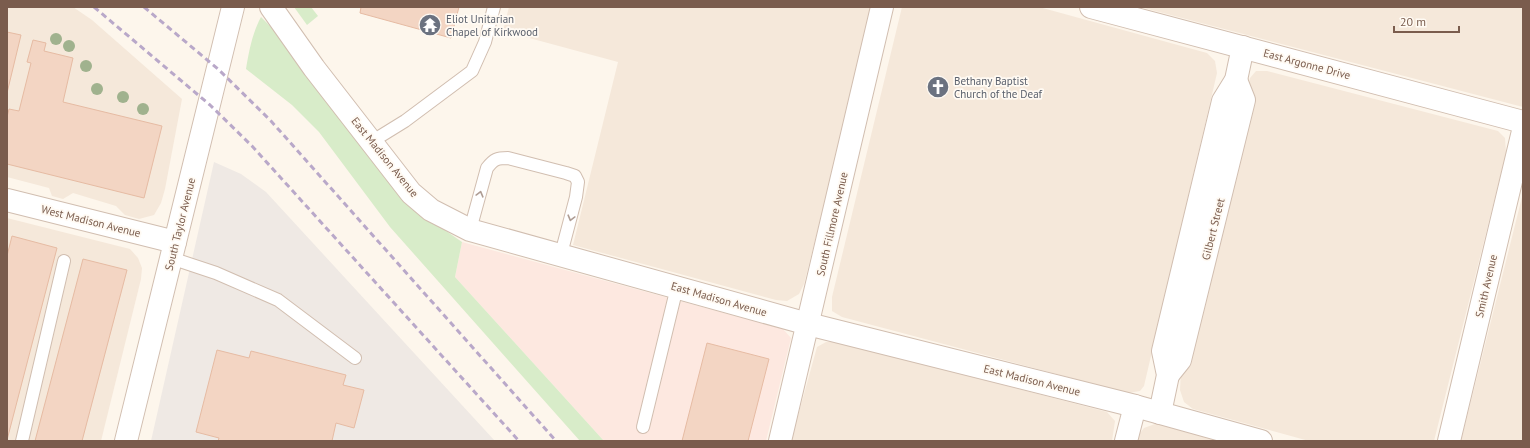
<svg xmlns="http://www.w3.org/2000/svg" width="1530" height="448" font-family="'PT Sans',sans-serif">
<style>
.residential{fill:#f5e8da}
.commercial{fill:#fde8e0}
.industrial{fill:#efe9e4}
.green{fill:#d8ecc9}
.building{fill:#f3d5c3;stroke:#e6bba3}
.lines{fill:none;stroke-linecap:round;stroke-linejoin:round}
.service-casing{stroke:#d1beb0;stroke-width:14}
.minor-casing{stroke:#d1beb0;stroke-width:24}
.tertiary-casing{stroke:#d1beb0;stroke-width:24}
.service{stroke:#fff;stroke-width:12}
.minor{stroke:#fff;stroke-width:22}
.tertiary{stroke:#fff;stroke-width:22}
.rail{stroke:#b9a8c9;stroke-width:3;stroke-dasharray:6 4;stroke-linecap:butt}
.tree{fill:#a0b28e}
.oneway{stroke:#af9d94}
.labels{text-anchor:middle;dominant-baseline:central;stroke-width:3.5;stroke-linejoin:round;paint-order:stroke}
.worship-label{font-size:11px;fill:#5b616d;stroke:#fffaf3;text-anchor:start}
.street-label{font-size:11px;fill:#7a5c4d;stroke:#fffaf3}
</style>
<rect width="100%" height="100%" fill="#fdf6ec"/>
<g class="residential">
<polygon points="7,7 73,7 92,20 182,99 165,189 161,203 154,215 139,219 125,215 116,206 73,193 63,199 52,196 49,188 7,177"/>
<polygon points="509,7 874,7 804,284 799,294 787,301 776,300 573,245 618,62 503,31"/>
<polygon points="902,7 1039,7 1207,53 1215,61 1217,73 1144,386 1140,391 1128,393 842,317 832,311 832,297"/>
<polygon points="1140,7 1523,7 1523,107"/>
<polygon points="1256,71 1267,71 1498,131 1505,138 1506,153 1434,441 1309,441 1193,409 1184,402 1180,390 1181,370 1250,78"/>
<polygon points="1523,193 1523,441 1461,441"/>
<polygon points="7,218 130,249 138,258 142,268 141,279 101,441 7,441"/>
<polygon points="826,342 839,342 1107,412 1115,421 1112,441 791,441 817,347"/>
<polygon points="1155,424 1168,425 1224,441 1136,441 1137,437 1144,428"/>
</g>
<polygon class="commercial" points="462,242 783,329 791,338 766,441 604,441 455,277"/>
<polygon class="industrial" points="214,162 241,174 266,192 495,441 151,441"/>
<g class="green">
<polygon points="294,7 311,7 318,16 307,25"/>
<path d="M261,17L278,34L419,212L462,242L455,277L604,441H580L390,227L319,132L292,105L246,69C249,51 252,34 261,17Z"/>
</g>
<g class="building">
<polygon points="361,7 459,7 451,38 360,13"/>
<polygon points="7,32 21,35 7,93"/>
<polygon points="33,40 46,43 44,51 73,58 63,102 162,126 144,198 7,164 7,117 9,109 19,111 31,63 27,62"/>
<polygon points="12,236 57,248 7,440 7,256"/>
<polygon points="83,259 127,270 82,441 35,441"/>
<polygon points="707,343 769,359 748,441 682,441"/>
<polygon points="217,350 249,358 251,351 346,375 343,385 364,390 354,428 336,423 332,441 218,441 219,438 196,432"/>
</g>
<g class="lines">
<g class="service-casing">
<g id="service">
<polyline points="371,142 405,121 472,71 485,42 494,7"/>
<path d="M470,230L487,168C494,159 497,158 508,158L566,173L575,176L578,182L576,197L561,254"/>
<polyline points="171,258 216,273 278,300 355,358"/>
<polyline points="643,427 677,287"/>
<polyline points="22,441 64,261"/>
</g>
</g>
<g class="minor-casing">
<g id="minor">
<polyline points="271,7 314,68 411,193 431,210 470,230 808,324 1135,406 1261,441"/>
<polyline points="7,200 175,242"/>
<polyline points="1168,375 1180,360 1244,100 1236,80"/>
<polyline points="1160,413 1168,375 1163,351 1223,101 1236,80 1243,47"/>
<polyline points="126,441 233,7"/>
<polyline points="780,441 882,7"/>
<polyline points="1126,441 1135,406"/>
<polyline points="1449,441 1523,131"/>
</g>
</g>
<g class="tertiary-casing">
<polyline id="tertiary" points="1091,7 1523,122"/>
</g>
<use href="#service" class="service"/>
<use href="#minor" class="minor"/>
<use href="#tertiary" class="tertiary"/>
<g class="rail">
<polyline points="94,7 210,105 252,146 519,441"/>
<polyline points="144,7 218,69 271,121 556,441"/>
</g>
</g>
<g class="tree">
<circle cx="56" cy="39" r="6"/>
<circle cx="69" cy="46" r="6"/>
<circle cx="86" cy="66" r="6"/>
<circle cx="97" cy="89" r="6"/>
<circle cx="123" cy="97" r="6"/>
<circle cx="143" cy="109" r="6"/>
</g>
<defs><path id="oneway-chevron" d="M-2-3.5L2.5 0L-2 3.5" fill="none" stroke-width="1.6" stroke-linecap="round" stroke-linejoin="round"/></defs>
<g class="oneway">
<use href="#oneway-chevron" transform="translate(480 194) rotate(-75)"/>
<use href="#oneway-chevron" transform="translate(571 218) rotate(105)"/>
</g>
<defs>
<g id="temple-disc" transform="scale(1.15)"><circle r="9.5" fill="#6b7280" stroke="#fffaf3"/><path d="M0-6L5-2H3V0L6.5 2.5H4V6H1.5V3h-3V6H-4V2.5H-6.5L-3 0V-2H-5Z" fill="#fff"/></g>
<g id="church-disc" transform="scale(1.15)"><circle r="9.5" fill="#6b7280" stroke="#fffaf3"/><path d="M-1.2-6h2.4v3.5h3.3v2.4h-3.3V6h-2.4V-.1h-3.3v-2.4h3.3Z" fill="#fff"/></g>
</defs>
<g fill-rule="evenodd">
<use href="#temple-disc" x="430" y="25"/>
<use href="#church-disc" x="938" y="87"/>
</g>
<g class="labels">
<g class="worship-label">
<text x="446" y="19">Eliot Unitarian<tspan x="446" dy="13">Chapel of Kirkwood</tspan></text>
<text x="954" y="81">Bethany Baptist<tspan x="954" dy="13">Church of the Deaf</tspan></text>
</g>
<g class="street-label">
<text transform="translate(1307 64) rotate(15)">East Argonne Drive</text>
<text transform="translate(385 157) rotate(51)">East Madison Avenue</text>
<text transform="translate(91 221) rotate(14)">West Madison Avenue</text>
<text transform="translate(180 224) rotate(-76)">South Taylor Avenue</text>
<text transform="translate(832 224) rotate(-77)">South Fillmore Avenue</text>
<text transform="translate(1213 229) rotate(-76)">Gilbert Street</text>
<text transform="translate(1486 286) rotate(-77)">Smith Avenue</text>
<text transform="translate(719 299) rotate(16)">East Madison Avenue</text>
<text transform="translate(1032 380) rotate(14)">East Madison Avenue</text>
</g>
</g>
<rect width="1530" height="448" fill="none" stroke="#7a5c4d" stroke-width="16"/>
<path d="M1394 26v6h65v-6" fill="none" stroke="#7a5c4d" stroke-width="2"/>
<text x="1400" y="26" font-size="12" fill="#7a5c4d" stroke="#fffaf3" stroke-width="3" paint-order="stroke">20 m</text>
</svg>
